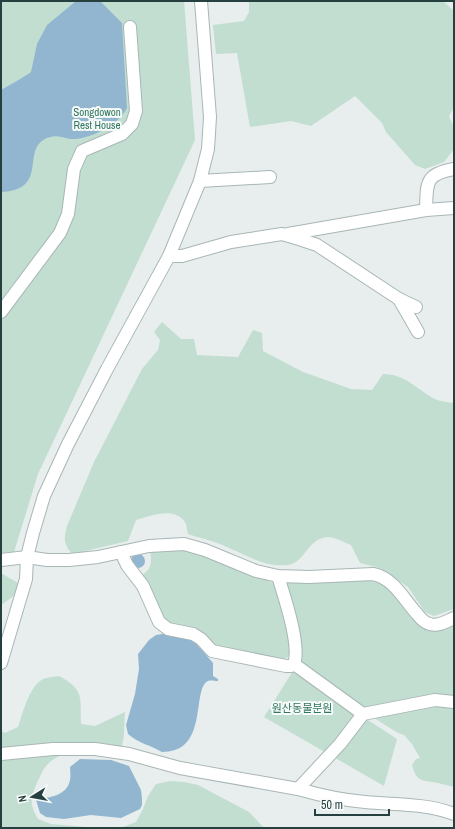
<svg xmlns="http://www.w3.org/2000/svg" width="455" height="829" font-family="'Archivo Narrow','Noto Sans KR',sans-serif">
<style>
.green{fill:#c1ded1}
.water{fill:#92b6d0}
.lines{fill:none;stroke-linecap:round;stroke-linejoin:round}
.minor-casing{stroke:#a9b6b6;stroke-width:14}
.minor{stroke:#fff;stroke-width:12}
.labels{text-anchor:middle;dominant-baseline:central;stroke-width:4;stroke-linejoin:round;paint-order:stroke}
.park-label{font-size:11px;fill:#31765e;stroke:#f7fbfa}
</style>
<rect width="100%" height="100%" fill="#e7eeed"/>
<g class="green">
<polygon points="1,1 184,1 195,140 38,474 14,552 1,553"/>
<polygon points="249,1 443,1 454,11 454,107 449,116 454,128 454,149 444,162 425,169 415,165 386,132 382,123 355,96 311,126 291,121 250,127 237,53 216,54 213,25 244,21 249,12"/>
<path d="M162,322L181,339H194L197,355L238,357L253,330L262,333L263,351L303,372L351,389L372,390L383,374C406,374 417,390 435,399C441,402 448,402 454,403V609L434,616L425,612L408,587L380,568L360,563L351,545C345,543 335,537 328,537C307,538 305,564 287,565C264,568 241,552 220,544C210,540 199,538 188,534C187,531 187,525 185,522C174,506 150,516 136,520L128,541L72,554C63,543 64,539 67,526L94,462L142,369L158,350L160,340L154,332Z"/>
<path d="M186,547L252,573L275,584L278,590L291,645L290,653L287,658L279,661L212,647L165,623L139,576C152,571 152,563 150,550Z"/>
<polygon points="1,573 18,583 15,595 1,605"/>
<polygon points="369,577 383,581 423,624 454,622 454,698 365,708 300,664 285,582"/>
<polygon points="293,671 397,739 384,786 264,717"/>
<path d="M59,676C85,690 80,698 81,724L95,726L125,712C124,724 125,735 122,746C98,752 64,745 46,766C42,771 39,779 36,785C30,800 30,805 38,819L51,824L97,828H1V731L5,733L18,727C23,713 30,682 46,678C50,677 54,677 59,676Z"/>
<path d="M435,705L454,706V787C449,786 443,784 438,783C422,780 417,783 412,765L416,759L420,758L412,744L404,735L398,733L374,718L392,711Z"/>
<polygon points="170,781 184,782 198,785 249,812 264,828 116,828 123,827 136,822 143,809 148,796 156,784"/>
</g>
<g class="water">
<path d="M76,1H100L122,23L127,108C119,124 94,137 76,139C65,140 60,133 47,138C20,149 50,190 1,192V90L22,78L31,72L37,44L47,25Z"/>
<circle cx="138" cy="561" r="7"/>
<path d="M168,633L189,636L200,648L213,663V676L218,679V681C215,681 211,680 208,681C193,688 206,740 175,750C171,751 166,752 162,752C151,745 139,744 128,734L126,725L135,694L139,669L138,654L149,640L156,635Z"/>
<path d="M80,759L111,760L129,766L141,790L142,799V805L140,809L121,818L91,815L64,819L46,817L40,813L36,800C50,797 67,796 70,780C71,776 70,771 70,767Z"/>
</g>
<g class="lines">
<g class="minor-casing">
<g id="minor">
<polyline points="200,181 270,177"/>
<path d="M426,210C427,184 424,174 454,169"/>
<polyline points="288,234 426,210 454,208"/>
<polyline points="169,256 182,256 231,242 282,234 299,239 317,245 399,299 418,332"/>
<polyline points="399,299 416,307"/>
<polyline points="1,312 60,233 68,214 74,169 82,151 122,134 132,124 136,111 130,27"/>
<polyline points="121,552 127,565 143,586 159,622 168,629 193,634 201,639 212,651 286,666 291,666 294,664"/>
<path d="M1,560L27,557L47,560H69L98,557L149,546L184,544L205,550L256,571L278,576L309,577L373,574C394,578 404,600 418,615C421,619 425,623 430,624C438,627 447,621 454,618"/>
<path d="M278,576C284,596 301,645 294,664L363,714"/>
<polyline points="1,663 26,579 27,557 33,533 44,496 68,444 107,369 169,256 200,181 208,149 210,117 201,1"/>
<path d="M1,754L53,749H95L129,754L180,768L298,789C319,795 342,800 365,802C395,805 425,803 454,814"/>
<polyline points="298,789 340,744 363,714 435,700 454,702"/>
</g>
</g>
<use href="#minor" class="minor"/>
</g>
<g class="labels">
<g class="park-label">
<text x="97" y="112">Songdowon<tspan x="97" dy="13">Rest House</tspan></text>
<text x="302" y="708">원산동물분원</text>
</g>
</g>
<rect width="455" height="829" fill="none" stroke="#264040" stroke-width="4"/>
<g transform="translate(32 797) rotate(259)" stroke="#f7fbfa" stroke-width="3" paint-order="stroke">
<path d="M0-3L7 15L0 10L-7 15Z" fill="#264040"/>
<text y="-6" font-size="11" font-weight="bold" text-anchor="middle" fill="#264040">N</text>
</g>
<path d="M315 809v6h74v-6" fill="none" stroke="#264040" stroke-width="2"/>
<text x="321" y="809" font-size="12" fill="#264040" stroke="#f7fbfa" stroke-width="3" paint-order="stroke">50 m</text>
</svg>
